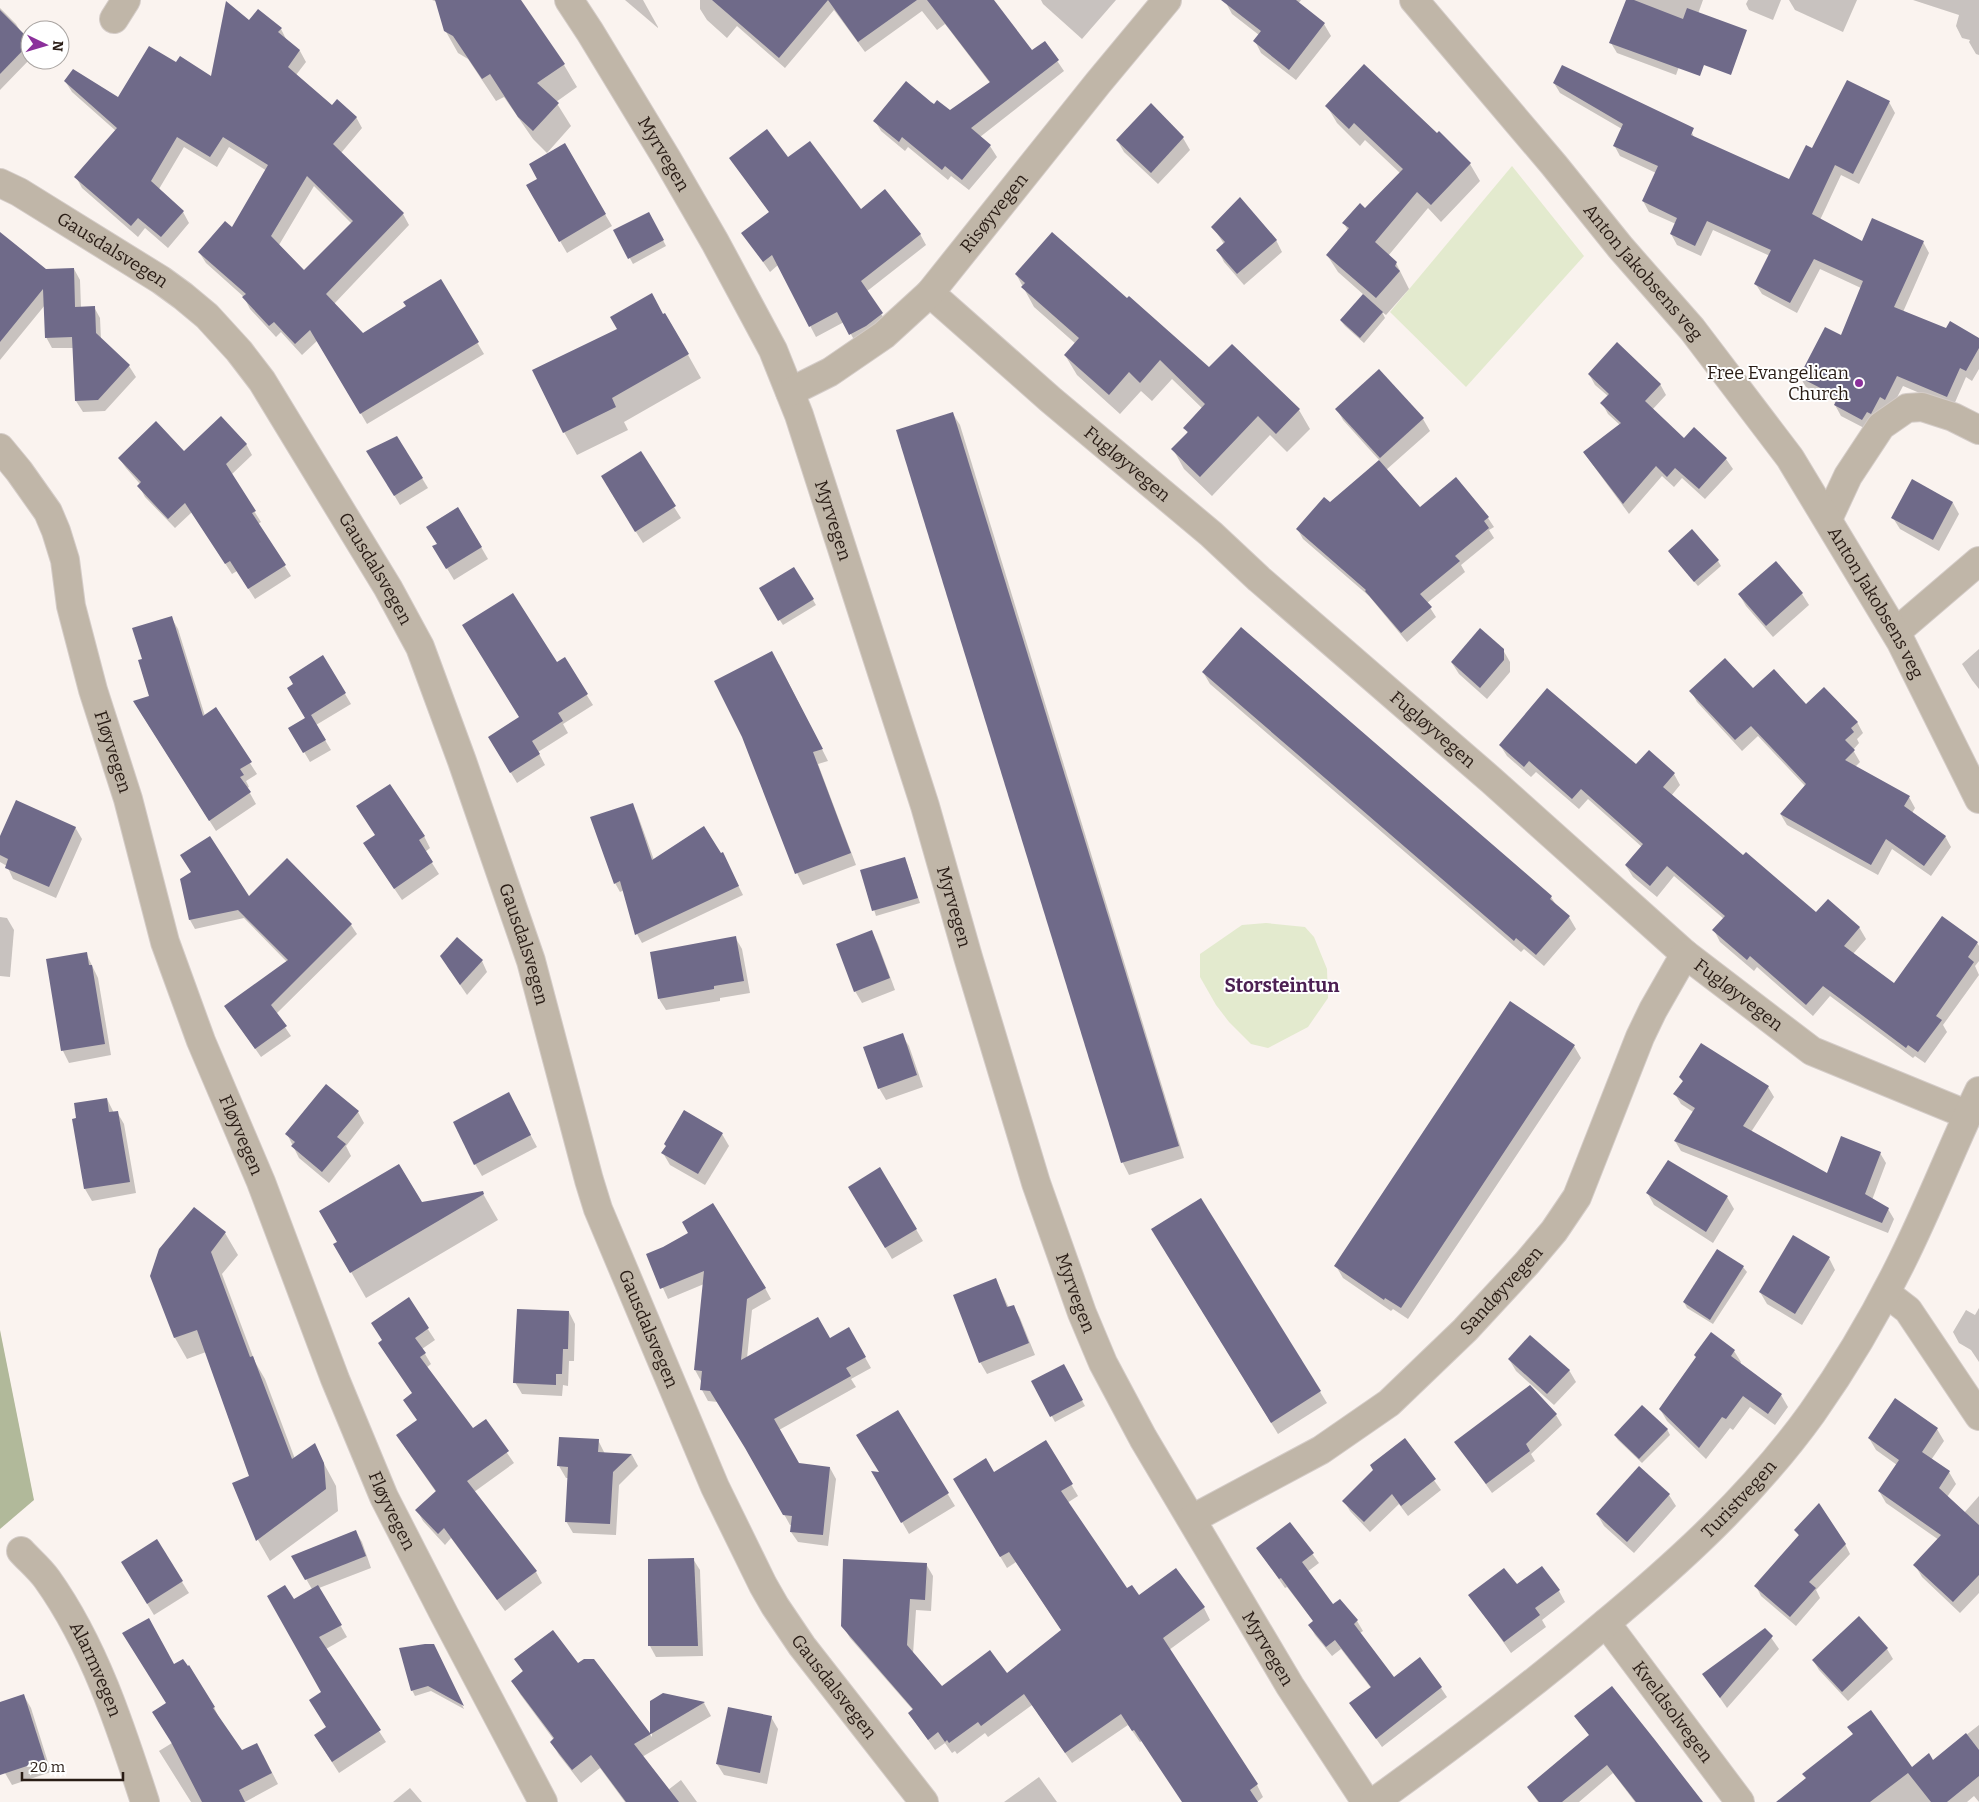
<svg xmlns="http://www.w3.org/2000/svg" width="1979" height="1802" font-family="Bitter,serif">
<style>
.green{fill:#e3eace}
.forest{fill:#b1b99a}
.shadow{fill:#0003;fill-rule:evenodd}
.building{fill:#6f6a89;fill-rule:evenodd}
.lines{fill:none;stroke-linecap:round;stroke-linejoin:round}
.minor-casing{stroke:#d4ccc8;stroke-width:30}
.tertiary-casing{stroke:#d4ccc8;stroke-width:30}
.minor{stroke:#c0b6a8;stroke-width:28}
.tertiary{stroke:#c0b6a8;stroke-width:28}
.poi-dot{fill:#8b309b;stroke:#fff;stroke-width:2}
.labels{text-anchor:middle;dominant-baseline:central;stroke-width:4;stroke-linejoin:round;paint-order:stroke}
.street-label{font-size:18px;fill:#291c15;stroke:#fff}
.poi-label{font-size:18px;fill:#291c15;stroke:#fff;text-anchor:end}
.neighbourhood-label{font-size:19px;font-weight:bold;fill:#4c2053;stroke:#fff}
</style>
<rect width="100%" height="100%" fill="#faf3ef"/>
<g class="green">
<polygon points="1512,166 1584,256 1466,387 1390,312"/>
<polygon points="1266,923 1305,927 1314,937 1327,969 1328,998 1308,1027 1268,1048 1251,1044 1229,1022 1216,1005 1200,977 1200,954 1242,925"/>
</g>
<polygon class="forest" points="0,1330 34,1500 0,1529"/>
<g class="shadow">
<polygon points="432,0 519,0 564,65 577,87 556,102 571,126 547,153 533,139 504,97 496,101 468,59 458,53 445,30 437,2"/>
<polygon points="625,0 643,0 658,27 658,28"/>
<polygon points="700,0 974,0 1032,52 1045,43 1064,71 980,137 990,146 997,157 969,190 951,176 948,180 908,147 905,151 881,131 875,121 935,105 950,112 990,83 945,24 937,30 922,11 865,52 834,10 785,68 737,26 727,38 707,20 700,9"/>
<polygon points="1041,0 1116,0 1082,39 1043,4"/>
<polygon points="1228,0 1301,0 1298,4 1324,24 1331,36 1296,80 1261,53 1255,41 1259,35 1232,14 1226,3"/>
<polygon points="1627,0 1703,0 1676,75 1617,53 1611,43"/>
<polygon points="1748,0 1781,0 1773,20 1749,10 1746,4"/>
<polygon points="1789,0 1857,0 1843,32 1795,10"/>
<polygon points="1913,0 1979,0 1979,55 1976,54 1969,42 1970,40 1962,38 1956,26 1959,15"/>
<polygon points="0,8 16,24 22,34 30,42 30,59 0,90"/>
<path d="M249,21L281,29L287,41L300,51L306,62L296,75L332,106L356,117L362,128L341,153L403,214L409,225L334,304L362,334L407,307L441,281L484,354L367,424L318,340L302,355L281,332L276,337L250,309L244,297L206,263L199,252L232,229L267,171L229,147L217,167L184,147L159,189L183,212L189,223L168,248L145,228L138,237L82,188L76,177L116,131L72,92L65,81L118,99L177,64L212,78ZM314,186L352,224L304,272L279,245Z"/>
<polygon points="1554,83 1692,133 1695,139 1790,181 1813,150 1889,102 1895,113 1859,184 1841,175 1820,220 1862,242 1923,242 1929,253 1903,312 1946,330 1979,339 1979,369 1972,381 1966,377 1953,407 1903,386 1891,409 1868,430 1841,416 1835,405 1836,403 1806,387 1800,377 1842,337 1861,288 1820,269 1797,313 1762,294 1755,283 1770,256 1713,230 1701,256 1677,245 1671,234 1676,224 1649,212 1643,201 1656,173 1620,156 1614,145 1622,129 1560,93"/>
<polygon points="1327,106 1470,164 1480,181 1441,222 1428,208 1388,256 1396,263 1409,289 1386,315 1382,312 1385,318 1364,343 1345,326 1341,321 1364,295 1338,272 1327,255 1348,231 1344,223 1365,209 1400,173 1365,140 1360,146 1337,123"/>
<polygon points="1183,138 1190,150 1158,184 1124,152 1117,140"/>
<polygon points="564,145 612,226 567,253 528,186 539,179"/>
<polygon points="731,159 788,159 861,211 920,234 926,245 866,292 888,324 857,345 844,322 816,337 778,265 770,272 743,233 770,213"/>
<polygon points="649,213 666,246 633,264 615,231"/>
<polygon points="1213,227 1276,240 1282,252 1244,285 1224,262 1218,250 1224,244"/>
<polygon points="0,233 45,270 74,269 80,280 81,308 94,307 100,318 101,340 129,366 136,377 105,411 83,412 76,401 74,348 52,348 46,337 45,305 0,360"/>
<polygon points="1016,274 1209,369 1299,410 1310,429 1287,452 1270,435 1212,496 1184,469 1173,449 1188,434 1185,428 1203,409 1172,379 1152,401 1141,391 1120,414 1077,375 1065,355 1076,344 1034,307"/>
<polygon points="665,314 701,378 624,422 628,430 577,455 564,432"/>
<polygon points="1589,374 1660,384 1666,395 1652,410 1684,439 1694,429 1726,459 1733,469 1705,499 1682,478 1674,487 1662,476 1629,514 1584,453 1620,425 1608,414 1602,403 1608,396 1595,385"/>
<polygon points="1337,409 1423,419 1430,431 1386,470 1420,509 1488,518 1494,527 1489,530 1494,538 1461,565 1465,572 1427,603 1436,617 1407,642 1369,596 1303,539 1298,530 1380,461 1343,420"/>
<polygon points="953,414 960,425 1184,1158 1129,1175 1123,1163 897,431"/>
<polygon points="397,437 428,488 400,505 368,451"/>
<polygon points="246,444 252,455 231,475 261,522 258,524 291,576 255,599 237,571 232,574 192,512 175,528 145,497 139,486 140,484 126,468 119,458 184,452"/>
<polygon points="609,489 674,507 681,518 643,543"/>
<polygon points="1953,503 1959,514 1939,551 1900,529 1893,518"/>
<polygon points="438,545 481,547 488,559 454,580 434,547"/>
<polygon points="1669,552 1718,561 1721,566 1698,586"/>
<polygon points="794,568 816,605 783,625 760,589"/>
<polygon points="1739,594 1802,594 1809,605 1773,637 1746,606"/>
<polygon points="171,617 178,629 205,716 215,709 257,774 246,781 249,787 247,788 256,804 216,831 141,713 151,696 144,660"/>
<polygon points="1979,649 1979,689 1972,680 1962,664"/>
<polygon points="1503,650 1510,662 1510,672 1487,699 1459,674 1452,663"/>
<polygon points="323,657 351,704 316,725 331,750 310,762 290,728 306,719"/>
<polygon points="564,659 593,705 563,724 568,733 538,752 545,765 517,783 496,748 521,718 556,664"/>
<polygon points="779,664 828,761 818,764 856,865 803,885 797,873"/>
<polygon points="1203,672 1551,897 1558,908 1569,917 1576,929 1544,966 1524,949 1521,952 1210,684"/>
<polygon points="1753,690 1857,722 1863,733 1857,739 1859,743 1853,750 1860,762 1855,767 1909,797 1915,808 1912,813 1945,836 1951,847 1931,876 1892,849 1878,875 1787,825 1781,815 1806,787 1758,736 1742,751 1697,702 1691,691"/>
<polygon points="1500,745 1636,766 1674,774 1680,785 1671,796 1743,857 1816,914 1859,927 1866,939 1853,954 1895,985 1977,943 1979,946 1979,961 1975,966 1979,975 1943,1025 1947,1032 1925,1063 1915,1056 1913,1058 1830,996 1813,1016 1757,967 1754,971 1720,942 1714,930 1724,919 1674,876 1657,897 1633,877 1626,866 1642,847 1588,799 1579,809 1536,772 1531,777 1507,756"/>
<polygon points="632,804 637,813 654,860 727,863 743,895 642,943 637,934 624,890 620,892 615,883"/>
<polygon points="75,827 82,839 56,898 13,879 7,866 0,862 0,839"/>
<polygon points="424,836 430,848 425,852 439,874 402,900 364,844"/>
<polygon points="905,858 920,903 876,916 862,871"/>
<polygon points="287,860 351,925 357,934 276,1014 291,1036 261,1057 225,1006 287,962 244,918 195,929 190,920 181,880 249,898"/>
<polygon points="0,917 7,918 14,930 10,977 0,976"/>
<polygon points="872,932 878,944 895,990 862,1003 855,991"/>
<polygon points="735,937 742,949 750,993 720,998 720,1001 666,1010 659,999"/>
<polygon points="86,953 98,978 111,1055 69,1063 63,1051 47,960"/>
<polygon points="482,961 487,972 467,995 447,966"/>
<polygon points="902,1035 909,1046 923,1087 886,1100 879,1088"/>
<polygon points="1574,1046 1581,1058 1408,1319 1393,1309 1391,1311 1343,1278 1336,1266"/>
<polygon points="1680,1077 1768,1087 1774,1097 1751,1132 1827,1175 1880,1153 1886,1163 1872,1200 1888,1209 1894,1219 1888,1233 1681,1151 1675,1141 1693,1112 1681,1104 1675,1094 1684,1083"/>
<polygon points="107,1099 114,1113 117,1112 124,1124 136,1193 92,1201 85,1189 73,1120"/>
<polygon points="515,1106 537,1147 482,1176 475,1164"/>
<polygon points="358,1112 364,1123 346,1146 351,1156 329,1183 299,1158 287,1134"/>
<polygon points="722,1134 729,1146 705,1185 670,1165 663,1153"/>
<polygon points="880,1169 923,1241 892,1259 849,1187"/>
<polygon points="482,1192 498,1220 366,1298 335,1244 421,1203"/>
<polygon points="1648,1194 1727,1197 1734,1209 1713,1243 1654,1205"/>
<polygon points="1201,1200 1327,1403 1278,1434 1159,1241"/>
<polygon points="225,1233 238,1255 222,1274 255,1362 265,1379 295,1459 314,1445 336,1486 338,1511 270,1561 258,1540 234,1484 251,1476 206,1352 187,1359 175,1338 151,1276"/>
<polygon points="1718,1250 1743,1267 1747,1272 1713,1324 1687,1308 1684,1302"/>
<polygon points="648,1255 765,1288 771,1299 752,1310 747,1358 830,1340 849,1329 871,1368 851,1379 856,1387 779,1430 798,1464 830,1468 836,1479 828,1546 798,1542 791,1532 792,1525 790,1525 751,1455 718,1402 708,1401 702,1390 701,1381 695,1370 704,1284 668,1299"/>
<polygon points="1829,1258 1835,1270 1802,1325 1767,1304 1760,1292"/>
<polygon points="996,1280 1009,1308 1013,1306 1020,1318 1035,1355 987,1374 980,1362"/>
<polygon points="408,1299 435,1340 422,1349 431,1364 426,1368 473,1430 485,1421 514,1463 474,1492 536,1572 542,1583 505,1611 451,1538 445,1545 423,1521 417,1510 436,1492 404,1446 418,1421 413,1394"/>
<polygon points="1979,1308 1979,1362 1971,1350 1959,1343 1953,1332 1966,1310 1975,1315"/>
<polygon points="569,1312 575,1324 574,1361 569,1361 568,1386 563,1385 562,1396 522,1394 515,1382"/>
<polygon points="1734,1351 1741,1362 1740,1364 1781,1395 1788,1407 1775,1425 1750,1407 1733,1430 1730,1428 1706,1459 1667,1421 1660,1409"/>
<polygon points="1509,1359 1569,1370 1576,1382 1554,1405 1516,1371"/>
<polygon points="1063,1366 1085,1406 1055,1422 1033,1382"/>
<polygon points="1896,1400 1937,1429 1944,1441 1931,1460 1949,1472 1956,1484 1947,1497 1964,1513 1979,1496 1979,1593 1960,1613 1922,1577 1915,1565 1939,1540 1886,1503 1879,1491 1897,1465 1876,1450 1869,1438"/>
<polygon points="897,1411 955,1506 909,1534 874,1473 881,1474"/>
<polygon points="1556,1415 1562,1425 1531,1454 1535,1461 1492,1493 1456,1442"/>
<polygon points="1667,1429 1670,1435 1642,1463 1618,1440 1615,1435"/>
<polygon points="598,1440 605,1454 632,1455 638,1466 619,1485 616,1535 573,1533 566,1521 568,1478 566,1478 559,1466"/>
<polygon points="1405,1440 1441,1490 1408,1516 1399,1504 1370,1532 1350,1511 1344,1501"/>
<polygon points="1046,1442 1078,1496 1067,1503 1126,1590 1138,1597 1204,1608 1210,1620 1169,1650 1257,1785 1263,1797 1257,1802 1183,1802 1142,1741 1140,1742 1128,1725 1072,1763 1032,1705 988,1737 985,1733 957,1754 955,1751 952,1753 945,1743 935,1750 909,1713 913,1710 850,1638 843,1626 926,1564 933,1576 931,1611 916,1610 913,1654 942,1688 1007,1675 1062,1631 1016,1562 1007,1568 954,1479 994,1473"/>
<polygon points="1669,1495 1676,1506 1634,1553 1604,1526 1597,1514"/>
<polygon points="1290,1523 1319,1563 1307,1572 1333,1606 1340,1600 1357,1621 1363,1631 1360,1633 1394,1679 1441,1688 1447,1697 1382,1747 1351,1703 1371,1688 1341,1649 1332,1656 1315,1635 1310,1626 1314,1622 1287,1587 1285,1588 1257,1548"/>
<polygon points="1796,1530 1845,1544 1850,1554 1816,1590 1820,1598 1796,1626 1761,1596 1756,1586 1799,1536"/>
<polygon points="356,1532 362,1542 371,1568 319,1588 347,1637 326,1649 386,1742 339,1773 315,1736 327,1728 322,1693 293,1601 313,1591 293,1556"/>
<polygon points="693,1559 700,1570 703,1656 656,1657 650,1646 649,1560"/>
<polygon points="129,1574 182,1582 189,1593 154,1615"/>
<polygon points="1517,1586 1559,1591 1565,1602 1542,1620 1546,1627 1511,1653 1470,1595"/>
<polygon points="1859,1618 1887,1649 1893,1659 1848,1701 1819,1670 1813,1660"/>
<polygon points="1765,1629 1779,1649 1727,1708 1704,1675"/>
<polygon points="436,1651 464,1709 431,1691 415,1696 412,1690"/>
<polygon points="516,1659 578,1665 594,1660 652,1737 651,1702 664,1694 704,1703 711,1716 642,1757 668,1790 681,1780 697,1802 625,1802 600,1768 581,1783 559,1755 551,1742 554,1740 520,1694 513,1681 523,1672"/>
<polygon points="174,1666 214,1707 219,1718 242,1752 263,1755 278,1784 245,1802 191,1802 159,1751 172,1743 167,1704"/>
<polygon points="24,1696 31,1708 51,1772 12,1785 5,1773 0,1757 0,1703"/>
<polygon points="1576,1716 1700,1802 1635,1802 1613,1773 1579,1802 1538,1802 1528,1788 1590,1736"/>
<polygon points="771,1717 778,1729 767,1784 724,1775 717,1764"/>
<polygon points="1979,1725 1979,1802 1974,1796 1967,1802 1797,1802 1933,1761"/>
<polygon points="1039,1777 1057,1802 1004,1802"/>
<polygon points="410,1788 422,1802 393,1802"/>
</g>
<g class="building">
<polygon points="435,0 521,0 565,64 537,83 559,103 533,131 518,117 490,74 482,79 453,36 444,31"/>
<polygon points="712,0 917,0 858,42 828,0 779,58"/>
<polygon points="927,0 994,0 1032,50 1045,41 1059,60 971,128 991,145 962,180 945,166 942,170 902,137 899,142 873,121 906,81 931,102 934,104 937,100 950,110 990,82"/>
<polygon points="1221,0 1296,0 1325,23 1289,70 1253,41 1261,31"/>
<polygon points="1626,0 1634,0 1683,19 1687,8 1747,30 1731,75 1704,65 1700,76 1609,43"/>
<path d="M226,1L249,20L258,9L282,28L278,32L300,50L288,67L332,105L337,99L357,117L333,144L404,213L326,294L363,333L406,306L403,302L441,279L479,342L360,414L310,330L295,344L274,322L269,326L242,297L246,294L198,252L225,221L232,227L268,165L223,137L210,157L177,137L151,181L184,211L161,237L138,218L131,226L74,177L117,128L64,81L73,69L118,97L149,46L176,62L180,56L211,76ZM307,176L353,221L304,270L271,236Z"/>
<polygon points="0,10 30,40 30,43 0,74"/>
<polygon points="1364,64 1437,133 1439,131 1471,163 1431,205 1417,192 1375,242 1397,262 1395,266 1400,271 1376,298 1326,255 1349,228 1342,223 1360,203 1365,208 1403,169 1354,123 1349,129 1325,106"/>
<polygon points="1562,65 1694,128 1691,135 1789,179 1806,145 1812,148 1847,80 1890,101 1853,174 1835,165 1812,214 1862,241 1872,218 1924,241 1894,307 1946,328 1950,321 1979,338 1979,348 1966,371 1960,368 1947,397 1897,376 1885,400 1880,397 1871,414 1867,412 1862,420 1834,405 1838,397 1799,377 1825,327 1841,335 1863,281 1814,259 1790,303 1754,284 1771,250 1707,221 1695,246 1670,234 1677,218 1642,201 1658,166 1613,146 1623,124 1553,83"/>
<polygon points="1151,103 1184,137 1151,173 1116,140"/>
<polygon points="767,129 788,157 810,141 861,209 885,189 921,234 861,281 883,313 866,326 849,335 837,312 809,327 772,255 763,262 741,233 769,212 729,158"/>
<polygon points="565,143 606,214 559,242 526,185 537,179 529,164"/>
<polygon points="1240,197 1277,240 1237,274 1216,250 1225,242 1211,227"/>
<polygon points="649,212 664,240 628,259 613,230"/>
<polygon points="0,232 46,269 74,268 75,307 95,306 96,333 130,365 98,400 75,401 72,337 45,338 43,289 0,342"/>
<polygon points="1052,232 1127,298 1129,296 1209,367 1232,344 1300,409 1276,434 1258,416 1200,477 1171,449 1188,432 1183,428 1205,404 1160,360 1140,383 1129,372 1109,395 1064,355 1079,338 1021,287 1025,283 1015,274"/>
<polygon points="652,293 663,314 665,313 689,354 612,398 616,407 563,433 532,370 617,329 610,317"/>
<polygon points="1363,294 1383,312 1360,338 1340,320"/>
<polygon points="1617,342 1661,384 1645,401 1684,438 1694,427 1727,458 1699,489 1675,468 1667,477 1656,466 1623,504 1583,452 1621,423 1600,403 1609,394 1588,374"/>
<polygon points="1379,369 1424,418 1380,458 1335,409"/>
<polygon points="953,412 1179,1146 1121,1163 896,430"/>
<polygon points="221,416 247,444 226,464 256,511 252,513 286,565 248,589 230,561 225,564 185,503 168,519 137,486 141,482 118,458 156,421 184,451"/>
<polygon points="397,436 423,478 394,496 366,451"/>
<polygon points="641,451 676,506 635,532 601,476"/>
<polygon points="1379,460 1420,507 1456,477 1489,517 1484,521 1489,528 1455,556 1460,561 1420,594 1432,607 1401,633 1365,591 1366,590 1296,529 1324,497 1330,502"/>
<polygon points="1912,479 1953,502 1933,540 1891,518"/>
<polygon points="458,507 482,547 446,569 432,546 437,544 426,527"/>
<polygon points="1692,529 1719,560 1694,582 1668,551"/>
<polygon points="1776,561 1803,593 1766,626 1738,594"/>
<polygon points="794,567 814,599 778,621 759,588"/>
<polygon points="513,593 557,662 565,657 588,694 558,713 563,721 532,741 540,754 510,773 488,737 519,717 462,625"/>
<polygon points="172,616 203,716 216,707 252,762 240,769 244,775 240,777 251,792 209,821 133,701 149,696 138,660 142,659 132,628"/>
<polygon points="1241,627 1552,896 1550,899 1570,916 1536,955 1516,938 1514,941 1202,672"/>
<polygon points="1480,628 1504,649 1504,660 1480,688 1451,662"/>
<polygon points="772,651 823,749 813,752 851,853 795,874 742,737 714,681"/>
<polygon points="323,655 346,693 311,715 326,740 303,753 288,728 305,718 287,688 293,684 289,677"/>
<polygon points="1725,658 1753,688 1774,669 1806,704 1824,687 1858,722 1851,728 1854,732 1845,740 1855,750 1845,760 1910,796 1904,806 1946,836 1924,866 1886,839 1871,865 1780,814 1806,784 1751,726 1735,740 1689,691"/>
<polygon points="1547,688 1636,764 1649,750 1675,773 1663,787 1743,855 1746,852 1816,912 1828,899 1860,927 1844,946 1894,983 1942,916 1978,942 1968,957 1974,962 1936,1016 1942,1020 1918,1052 1908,1045 1906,1048 1823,986 1806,1005 1750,956 1747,960 1712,930 1725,916 1667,866 1650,886 1625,865 1643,844 1581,789 1572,799 1529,761 1524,767 1499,745"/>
<polygon points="390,784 425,836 419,840 433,862 394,889 363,843 375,835 356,806"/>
<polygon points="16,800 76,827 49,887 5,868 8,859 0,855 0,836"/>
<polygon points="633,803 652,860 704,826 721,853 723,852 739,886 635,935 620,881 614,884 590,817"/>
<polygon points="210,836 249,896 287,858 352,924 271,1005 287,1026 255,1049 224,1006 288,960 238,910 189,920 180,879 191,872 180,855"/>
<polygon points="905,857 918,898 872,911 860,870"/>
<polygon points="872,930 890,978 854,992 836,944"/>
<polygon points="736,936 744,981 714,986 714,989 658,999 650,952"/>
<polygon points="457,937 483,960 460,985 440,956"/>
<polygon points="87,952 89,965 92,965 105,1044 61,1051 46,959"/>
<polygon points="1510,1001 1575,1045 1401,1308 1385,1298 1384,1300 1334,1266"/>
<polygon points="903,1033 917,1075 878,1089 863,1047"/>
<polygon points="1701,1043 1769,1086 1743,1126 1827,1173 1841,1136 1881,1152 1865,1194 1889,1208 1882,1223 1674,1141 1695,1108 1673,1094 1683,1081 1679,1077"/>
<polygon points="326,1084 359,1111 337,1137 346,1144 322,1172 291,1146 295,1142 285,1134"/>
<polygon points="509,1092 531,1135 474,1165 453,1122"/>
<polygon points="107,1098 109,1112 118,1111 130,1182 84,1189 72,1119 76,1118 74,1103"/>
<polygon points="684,1110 723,1133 698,1174 661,1153 666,1146 664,1144"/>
<polygon points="1668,1160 1728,1196 1706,1232 1646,1193"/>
<polygon points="399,1164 422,1202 483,1191 484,1194 350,1273 333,1244 337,1242 319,1211"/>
<polygon points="880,1167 917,1229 885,1248 848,1187"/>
<polygon points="1201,1198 1321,1391 1271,1423 1151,1229"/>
<polygon points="713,1203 766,1288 747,1299 741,1360 818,1317 830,1338 849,1327 866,1357 846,1368 851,1376 774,1419 799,1463 830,1467 823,1535 790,1532 792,1516 783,1515 745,1448 710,1391 700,1390 702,1371 694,1370 704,1271 660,1289 646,1254 663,1247 688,1233 682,1222"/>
<polygon points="194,1207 226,1232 211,1252 250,1357 253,1356 292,1459 315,1443 324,1463 326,1489 256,1541 232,1483 249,1476 197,1330 174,1338 150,1276 159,1249"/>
<polygon points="1793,1235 1830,1257 1795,1314 1759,1292"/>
<polygon points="1717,1249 1744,1266 1710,1320 1683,1302"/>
<polygon points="996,1278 1007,1307 1014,1305 1029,1343 979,1363 953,1295"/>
<polygon points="409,1297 429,1328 415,1338 426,1353 420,1357 473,1428 486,1419 509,1451 467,1481 537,1571 497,1600 444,1528 438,1534 415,1510 436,1491 396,1435 417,1420 403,1400 412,1393 378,1343 382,1340 371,1323"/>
<polygon points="517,1309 569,1311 568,1349 563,1349 562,1374 556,1374 556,1385 513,1383"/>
<polygon points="1711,1332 1735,1350 1731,1356 1782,1394 1768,1414 1743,1396 1726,1419 1722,1417 1699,1448 1659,1409 1696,1357 1694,1355"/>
<polygon points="1530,1335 1570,1370 1547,1394 1508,1359"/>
<polygon points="1064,1364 1083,1400 1050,1417 1031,1381"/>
<polygon points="1530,1385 1557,1414 1526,1444 1530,1451 1486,1484 1454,1442"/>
<polygon points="1895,1398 1938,1428 1922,1452 1950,1471 1939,1488 1979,1525 1979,1575 1953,1602 1913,1565 1941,1535 1878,1491 1899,1460 1868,1438"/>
<polygon points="1642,1405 1668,1429 1639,1459 1614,1435"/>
<polygon points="898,1410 949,1493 901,1523 871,1471 879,1472 856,1435"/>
<polygon points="559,1437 599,1439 598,1452 632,1454 613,1472 610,1524 565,1522 568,1467 557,1466"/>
<polygon points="1405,1438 1436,1479 1401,1506 1392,1494 1364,1522 1342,1501 1373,1470 1370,1465"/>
<polygon points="1046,1440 1073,1484 1061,1491 1127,1588 1132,1585 1139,1595 1176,1568 1205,1607 1163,1638 1258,1784 1250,1790 1258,1802 1182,1802 1134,1730 1132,1731 1121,1714 1065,1753 1024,1694 981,1726 978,1722 949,1743 947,1740 945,1742 938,1732 928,1740 908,1713 913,1709 841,1626 843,1559 927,1563 925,1600 910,1599 907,1645 942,1686 990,1650 1007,1673 1061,1630 1009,1552 1000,1557 953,1479 986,1458 994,1472"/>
<polygon points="1639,1466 1670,1494 1627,1542 1596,1514"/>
<polygon points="1819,1503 1846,1544 1809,1582 1816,1588 1790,1617 1754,1586 1799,1535 1794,1530"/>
<polygon points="1290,1522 1314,1553 1302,1562 1333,1604 1340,1599 1358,1620 1354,1624 1394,1677 1420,1657 1442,1687 1376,1739 1349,1703 1371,1687 1335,1640 1326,1647 1308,1625 1313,1621 1281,1578 1279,1579 1256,1548"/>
<polygon points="356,1530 366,1556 305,1580 291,1556"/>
<polygon points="157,1539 183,1581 147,1604 121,1562"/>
<polygon points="694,1558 698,1646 648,1646 648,1559"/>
<polygon points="1542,1566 1560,1590 1535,1608 1540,1615 1504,1642 1468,1595 1504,1568 1517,1584"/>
<polygon points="285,1585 294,1599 318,1585 342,1625 319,1637 381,1730 332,1762 314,1735 326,1727 309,1700 321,1692 267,1596"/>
<polygon points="1859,1616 1888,1648 1842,1692 1812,1660"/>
<polygon points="149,1618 174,1664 183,1659 188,1666 189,1665 215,1707 213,1708 242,1750 257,1743 272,1773 239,1790 245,1802 202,1802 171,1742 152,1712 166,1703 122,1633"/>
<polygon points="1765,1628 1773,1636 1720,1698 1702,1674"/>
<polygon points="553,1630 578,1663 584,1659 594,1659 650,1733 650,1701 663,1693 705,1702 634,1744 679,1802 626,1802 591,1755 572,1770 550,1742 554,1738 511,1681 523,1671 514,1659"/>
<polygon points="425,1644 434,1644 464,1706 428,1686 411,1691 399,1648"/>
<polygon points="1612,1686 1655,1740 1703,1802 1636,1802 1607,1765 1562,1802 1539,1802 1527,1787 1589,1735 1574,1716"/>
<polygon points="24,1694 45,1760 0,1775 0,1702"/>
<polygon points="728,1707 772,1716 760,1773 716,1764"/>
<polygon points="1871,1710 1912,1767 1929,1753 1933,1760 1966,1733 1979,1750 1979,1776 1947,1802 1931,1802 1908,1773 1870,1802 1776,1802 1806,1778 1802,1774 1853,1734 1847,1727"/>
</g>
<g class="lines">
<g class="minor-casing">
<g id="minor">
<path id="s1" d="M569,0L590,32L667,159L715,242L773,350L799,415L925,806L968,957L1036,1183L1082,1313L1103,1363L1143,1438L1290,1686L1366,1802"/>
<polyline points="114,19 126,0"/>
<path id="s2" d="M0,183L19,192L161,280L183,296L207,316L239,351L262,381L388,588L420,647L462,761L531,961L589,1180L598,1209L715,1487L763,1585L775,1606L802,1646L924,1802"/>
<path id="s3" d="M930,293L1051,400L1211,534L1259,579L1491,780L1685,954L1812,1051L1968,1115"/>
<path id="s4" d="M790,392L830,372L884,335L930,293L1098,83L1167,0"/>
<path id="s5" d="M0,448L19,471L48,512L56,531L65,560L71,606L93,690L128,799L165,942L201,1041L261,1182L335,1379L384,1497L444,1614L543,1802"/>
<polyline points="1828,519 1848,476 1881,426 1907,408 1922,407 1953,417 1979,430"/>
<polyline points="1896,632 1979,561"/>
<polyline points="1886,1293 1908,1310 1979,1416"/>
<path id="s6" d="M1192,1519L1321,1450L1389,1403L1465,1330L1527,1263L1554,1231L1577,1197L1640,1037L1653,1010L1685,954"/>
<path id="s7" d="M21,1551C29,1560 39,1568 47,1579C94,1645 120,1725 145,1802"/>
<path id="s8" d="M1606,1623L1740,1802"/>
</g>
</g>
<g class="tertiary-casing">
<g id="tertiary">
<path id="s9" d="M1414,0L1554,165L1620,247L1692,329L1790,458L1901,642L1979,799"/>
<path id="s10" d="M1374,1802C1452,1746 1528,1689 1601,1627C1678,1563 1753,1495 1812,1413C1846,1365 1876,1314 1902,1261C1930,1205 1952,1147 1979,1091"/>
</g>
</g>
<use href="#minor" class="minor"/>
<use href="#tertiary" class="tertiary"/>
</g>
<circle class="poi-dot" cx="1859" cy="383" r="5"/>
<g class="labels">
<g class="street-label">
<text stroke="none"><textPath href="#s1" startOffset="181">Myrvegen</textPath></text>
<text stroke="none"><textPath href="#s4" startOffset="275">Risøyvegen</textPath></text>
<text stroke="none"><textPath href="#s2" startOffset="131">Gausdalsvegen</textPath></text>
<text stroke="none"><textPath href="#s9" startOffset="356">Anton Jakobsens veg</textPath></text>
<text stroke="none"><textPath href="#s3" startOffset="261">Fugløyvegen</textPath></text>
<text stroke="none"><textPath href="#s1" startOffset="586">Myrvegen</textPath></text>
<text stroke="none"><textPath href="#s2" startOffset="551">Gausdalsvegen</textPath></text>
<text stroke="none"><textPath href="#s9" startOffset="761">Anton Jakobsens veg</textPath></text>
<text stroke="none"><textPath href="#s3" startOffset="666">Fugløyvegen</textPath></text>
<text stroke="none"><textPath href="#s5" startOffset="329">Fløyvegen</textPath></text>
<text stroke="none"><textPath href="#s1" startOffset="991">Myrvegen</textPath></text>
<text stroke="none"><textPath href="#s2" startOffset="956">Gausdalsvegen</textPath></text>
<text stroke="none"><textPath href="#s3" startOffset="1071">Fugløyvegen</textPath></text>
<text stroke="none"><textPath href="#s5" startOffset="734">Fløyvegen</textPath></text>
<text stroke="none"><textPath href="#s6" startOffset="388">Sandøyvegen</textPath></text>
<text stroke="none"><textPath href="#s1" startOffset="1396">Myrvegen</textPath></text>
<text stroke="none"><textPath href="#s2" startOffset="1361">Gausdalsvegen</textPath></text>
<text stroke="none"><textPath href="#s10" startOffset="475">Turistvegen</textPath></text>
<text stroke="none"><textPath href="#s5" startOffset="1139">Fløyvegen</textPath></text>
<text stroke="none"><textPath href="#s1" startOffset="1801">Myrvegen</textPath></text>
<text stroke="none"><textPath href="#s7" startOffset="141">Alarmvegen</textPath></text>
<text stroke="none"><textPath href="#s2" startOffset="1766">Gausdalsvegen</textPath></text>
<text stroke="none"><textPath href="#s8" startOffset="111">Kveldsolvegen</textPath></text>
</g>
<g class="poi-label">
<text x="1849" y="373">Free Evangelican<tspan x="1849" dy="21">Church</tspan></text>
</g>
<g class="neighbourhood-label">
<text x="1282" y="985">Storsteintun</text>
</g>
</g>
<g transform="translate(45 45) rotate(95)"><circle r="24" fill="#ffffff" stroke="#a9a4a1"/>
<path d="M0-4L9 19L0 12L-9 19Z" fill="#8b309b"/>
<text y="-8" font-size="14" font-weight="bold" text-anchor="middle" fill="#291c15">N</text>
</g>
<path d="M22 1772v8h101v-8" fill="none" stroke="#291c15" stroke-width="2.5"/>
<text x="30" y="1772" font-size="15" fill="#291c15" stroke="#ffffff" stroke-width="4" paint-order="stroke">20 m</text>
</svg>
